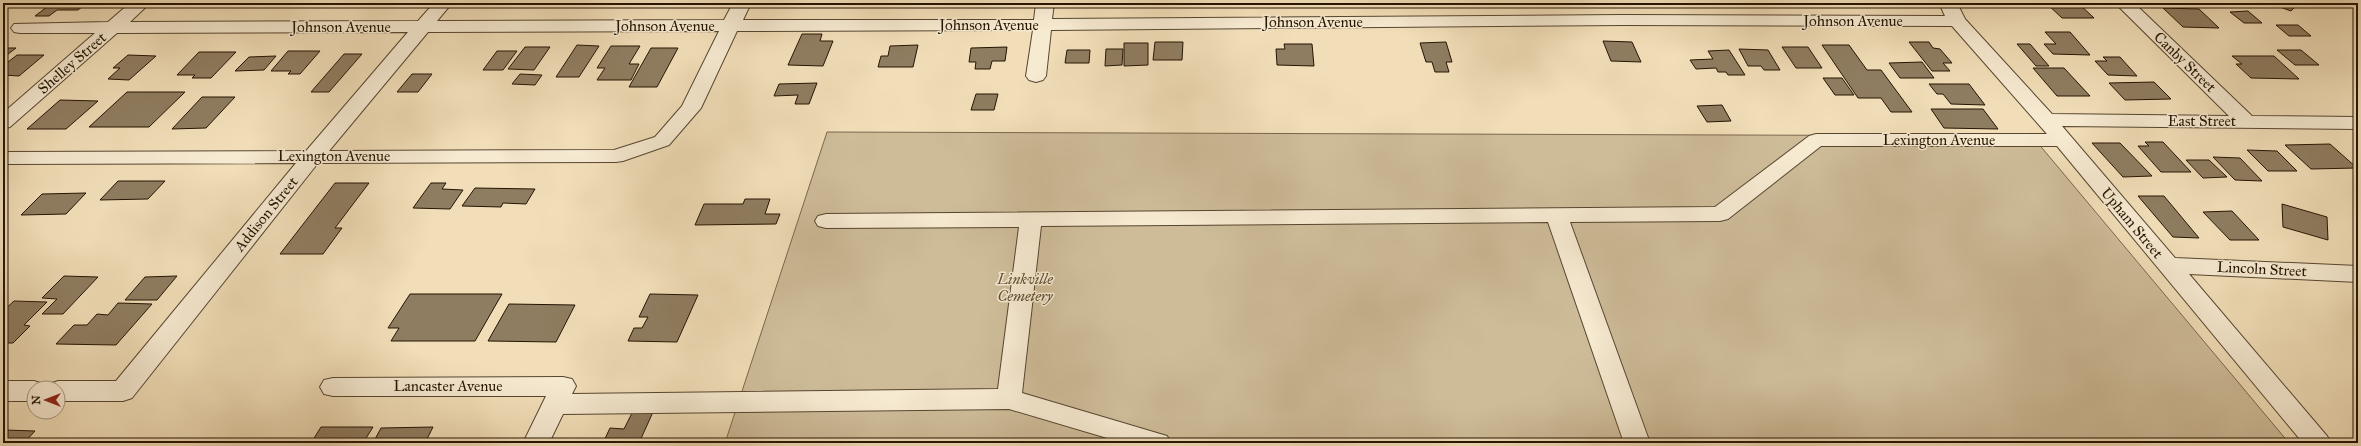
<svg xmlns="http://www.w3.org/2000/svg" width="2361" height="446" font-family="'IM FELL Great Primer',serif">
<style>
.green{fill:#cebc99;stroke:#79684e}
.building{fill:#8f7d61;stroke:#241402}
.lines{fill:none;stroke-linecap:round;stroke-linejoin:round}
.street-casing{stroke:#574630;stroke-width:2}
.street{fill:#f6ead1;fill-rule:evenodd}
.labels{text-anchor:middle;dominant-baseline:central;stroke-width:3;stroke-linejoin:round;paint-order:stroke}
.street-label{font-size:15px;fill:#241402;stroke:#f6ead1}
.park-label{font-size:15px;font-style:italic;fill:#604f37;stroke:#f6ead1}
</style>
<rect width="100%" height="100%" fill="#f1deb8"/>
<filter id="stains"><feTurbulence type="fractalNoise" baseFrequency=".005" numOctaves="4"/><feColorMatrix values="0 0 0 0 .2 0 0 0 0 .09 0 0 0 0 .02 0 0 0 .5 -.17"/></filter>
<radialGradient id="worn" r=".72"><stop offset=".6" stop-color="#630" stop-opacity="0"/><stop offset="1" stop-color="#630" stop-opacity=".3"/></radialGradient>
<polygon class="green" points="827,132 2032,136 2289,443 725,443"/>
<g class="building">
<polygon points="52,3 110,3 107,6 83,6 78,10 57,10 49,16 35,16"/>
<polygon points="373,3 399,3 397,5 372,5"/>
<polygon points="1071,3 1105,3 1105,7 1070,7"/>
<polygon points="2046,3 2078,3 2094,18 2062,18"/>
<polygon points="2156,3 2195,3 2198,6 2158,5"/>
<polygon points="2269,3 2299,3 2291,11"/>
<polygon points="2163,8 2199,9 2219,28 2183,27"/>
<polygon points="2248,11 2262,23 2244,23 2230,12"/>
<polygon points="2276,25 2298,25 2311,36 2289,36"/>
<polygon points="2045,32 2070,32 2090,55 2053,54 2044,44 2056,44"/>
<polygon points="802,34 822,34 820,41 833,41 823,66 788,65"/>
<polygon points="1603,41 1632,42 1641,62 1611,61"/>
<polygon points="1155,42 1183,42 1182,60 1153,60"/>
<polygon points="1446,42 1452,62 1446,62 1449,72 1435,72 1432,62 1426,62 1420,43"/>
<polygon points="1909,42 1929,42 1933,48 1940,49 1952,63 1943,63 1950,71 1932,71"/>
<polygon points="1124,43 1148,43 1148,65 1124,66"/>
<polygon points="1284,44 1312,44 1314,66 1277,65 1276,49 1285,49"/>
<polygon points="2017,44 2030,44 2049,66 2036,66"/>
<polygon points="577,45 599,46 579,77 556,77"/>
<polygon points="918,45 913,67 878,67 881,56 888,56 890,46"/>
<polygon points="1822,45 1849,45 1867,70 1881,70 1912,112 1891,112 1881,98 1858,98"/>
<polygon points="611,46 640,46 629,64 639,64 631,80 597,80 605,68 597,68"/>
<polygon points="525,47 550,47 534,70 508,69"/>
<polygon points="1007,47 1005,61 992,61 990,69 975,69 976,62 969,62 971,48"/>
<polygon points="1782,47 1808,47 1822,68 1796,68"/>
<polygon points="3,48 16,48 3,58"/>
<polygon points="651,48 678,48 657,87 629,87"/>
<polygon points="1106,49 1123,49 1122,65 1105,66"/>
<polygon points="1739,49 1768,50 1780,70 1764,70 1761,66 1748,66"/>
<polygon points="1067,50 1090,50 1089,63 1065,63"/>
<polygon points="1729,50 1745,75 1728,75 1726,72 1718,72 1716,68 1696,69 1690,60 1713,59 1708,51"/>
<polygon points="2277,50 2301,50 2319,65 2295,65"/>
<polygon points="288,51 320,51 300,74 288,74 291,71 271,71"/>
<polygon points="497,51 517,51 503,70 483,70"/>
<polygon points="199,52 236,52 211,78 192,78 195,75 177,75"/>
<polygon points="344,54 362,54 329,92 311,92"/>
<polygon points="17,55 44,55 19,76 3,75 3,66"/>
<polygon points="128,55 156,56 129,80 108,79 120,68 113,68"/>
<polygon points="276,56 264,70 235,71 249,57"/>
<polygon points="2232,56 2274,56 2299,79 2251,78 2236,64 2242,64"/>
<polygon points="2103,57 2120,57 2137,76 2108,75 2095,61 2107,61"/>
<polygon points="1922,62 1934,78 1900,78 1889,63"/>
<polygon points="2033,68 2064,68 2090,96 2057,96"/>
<polygon points="412,74 432,74 418,92 397,92"/>
<polygon points="520,74 542,75 535,85 512,84"/>
<polygon points="1823,78 1842,78 1854,95 1835,95"/>
<polygon points="2154,82 2171,99 2125,100 2109,83"/>
<polygon points="817,83 809,104 795,104 798,95 774,96 779,84"/>
<polygon points="1929,84 1969,84 1985,105 1951,104 1943,94 1937,94"/>
<polygon points="127,92 185,92 149,127 89,127"/>
<polygon points="976,94 998,94 994,110 971,110"/>
<polygon points="202,97 235,97 206,128 172,129"/>
<polygon points="60,100 98,101 66,129 27,129"/>
<polygon points="1722,105 1731,121 1707,122 1697,106"/>
<polygon points="1931,109 1983,109 1998,129 1944,128"/>
<polygon points="2145,142 2163,142 2191,172 2161,172 2138,146 2149,146"/>
<polygon points="2092,143 2120,143 2152,176 2123,177"/>
<polygon points="2330,144 2357,168 2311,169 2285,145"/>
<polygon points="2247,150 2277,151 2297,171 2268,171"/>
<polygon points="2213,157 2240,158 2262,181 2235,180"/>
<polygon points="2186,160 2209,160 2227,177 2203,178"/>
<polygon points="118,181 165,181 148,199 100,200"/>
<polygon points="335,183 369,183 335,228 342,228 323,254 280,254"/>
<polygon points="431,183 446,183 442,189 463,190 450,209 413,208"/>
<polygon points="475,188 535,189 526,204 503,203 501,207 462,206"/>
<polygon points="86,193 66,214 21,215 42,194"/>
<polygon points="2138,196 2164,196 2199,238 2173,237"/>
<polygon points="745,199 770,199 765,214 780,214 776,224 695,225 704,204 743,204"/>
<polygon points="2282,204 2327,217 2328,240 2283,227"/>
<polygon points="2232,211 2259,240 2230,240 2203,212"/>
<polygon points="64,276 98,277 63,314 42,314 57,299 42,298"/>
<polygon points="177,276 157,300 125,300 145,277"/>
<polygon points="410,294 502,294 475,341 391,341 399,328 388,328"/>
<polygon points="650,294 698,295 677,342 628,341 634,328 642,328 648,317 639,317"/>
<polygon points="14,301 47,302 24,325 30,326 13,343 3,343 3,311"/>
<polygon points="118,303 152,304 116,345 56,344 74,325 87,325 97,314 108,315"/>
<polygon points="509,304 575,305 556,342 488,341"/>
<polygon points="633,411 653,412 639,443 603,443 610,428 624,429"/>
<polygon points="321,427 373,427 363,443 311,443"/>
<polygon points="433,427 425,443 373,443 381,428"/>
<polygon points="5,430 35,431 24,443 3,443"/>
</g>
<g class="lines">
<g class="street-casing">
<g id="street">
<path d="M130,3H150L130,22L418,21L434,3H452L437,21L724,20L733,3H751L743,20H1034L1036,3H1054L1052,19L1623,15L1945,16L1939,3H1957L1965,19L2052,114L2229,116L2115,3H2134L2252,116L2358,117V129L2062,126L2175,258L2358,266V282L2189,274L2327,436L2331,443H2303L2057,146H1821L1728,219L1720,221L1570,222L1650,443H1624L1548,222L1041,226L1022,393L1167,436L1171,443H1124L1009,409L563,414L549,443H523L546,396H333L324,394L320,387L324,380L333,378L563,377L572,379L576,386L572,394L998,389L1019,227L826,228L818,226L815,221L818,216L826,214L1715,207L1809,136L1816,134H2047L1952,26L1623,25L1051,30L1046,76L1043,80L1036,82L1029,80L1026,76L1033,30L737,31L701,108L669,145L623,161L616,162L318,163L132,398L123,401H58V388H47L49,384L58,381H116L296,163L3,164V152L306,151L408,32L117,33L10,127L3,129V113L95,33H20L14,32L11,28L14,24L108,22ZM719,31L682,106L655,137L614,150L329,151L428,32Z"/>
<polygon points="3,381 34,381 43,384 45,388 34,388 34,401 3,401"/>
</g>
</g>
<use href="#street" class="street"/>
</g>
<g class="labels">
<g class="street-label">
<text x="1853" y="21">Johnson Avenue</text>
<text x="1313" y="22">Johnson Avenue</text>
<text x="989" y="25">Johnson Avenue</text>
<text x="665" y="26">Johnson Avenue</text>
<text x="341" y="27">Johnson Avenue</text>
<text transform="translate(2185 62) rotate(44)">Canby Street</text>
<text transform="translate(72 63) rotate(-41)">Shelley Street</text>
<text x="2202" y="121">East Street</text>
<text x="1939" y="140">Lexington Avenue</text>
<text x="334" y="156">Lexington Avenue</text>
<text transform="translate(266 214) rotate(-51)">Addison Street</text>
<text transform="translate(2132 223) rotate(50)">Upham Street</text>
<text transform="translate(2262 269) rotate(3)">Lincoln Street</text>
<text x="448" y="386">Lancaster Avenue</text>
</g>
<g class="park-label">
<text x="1025" y="279">Linkville<tspan x="1025" dy="17">Cemetery</tspan></text>
</g>
</g>
<rect width="2361" height="446" fill="none" stroke="#f1deb8" stroke-width="16"/>
<rect x="4" y="4" width="2353" height="438" fill="none" stroke="#241402" stroke-width="2"/>
<rect x="8" y="8" width="2345" height="430" fill="none" stroke="#241402"/>
<g transform="translate(46 400) rotate(270)"><circle r="19" fill="#f6ead1" stroke="#a2947e"/>
<path d="M0-3L7 15L0 10L-7 15Z" fill="#8f2418"/>
<text y="-6" font-size="11" font-weight="bold" text-anchor="middle" fill="#241402">N</text>
</g>
<rect width="100%" height="100%" filter="url(#stains)"/>
<rect width="100%" height="100%" fill="url(#worn)"/>
</svg>
